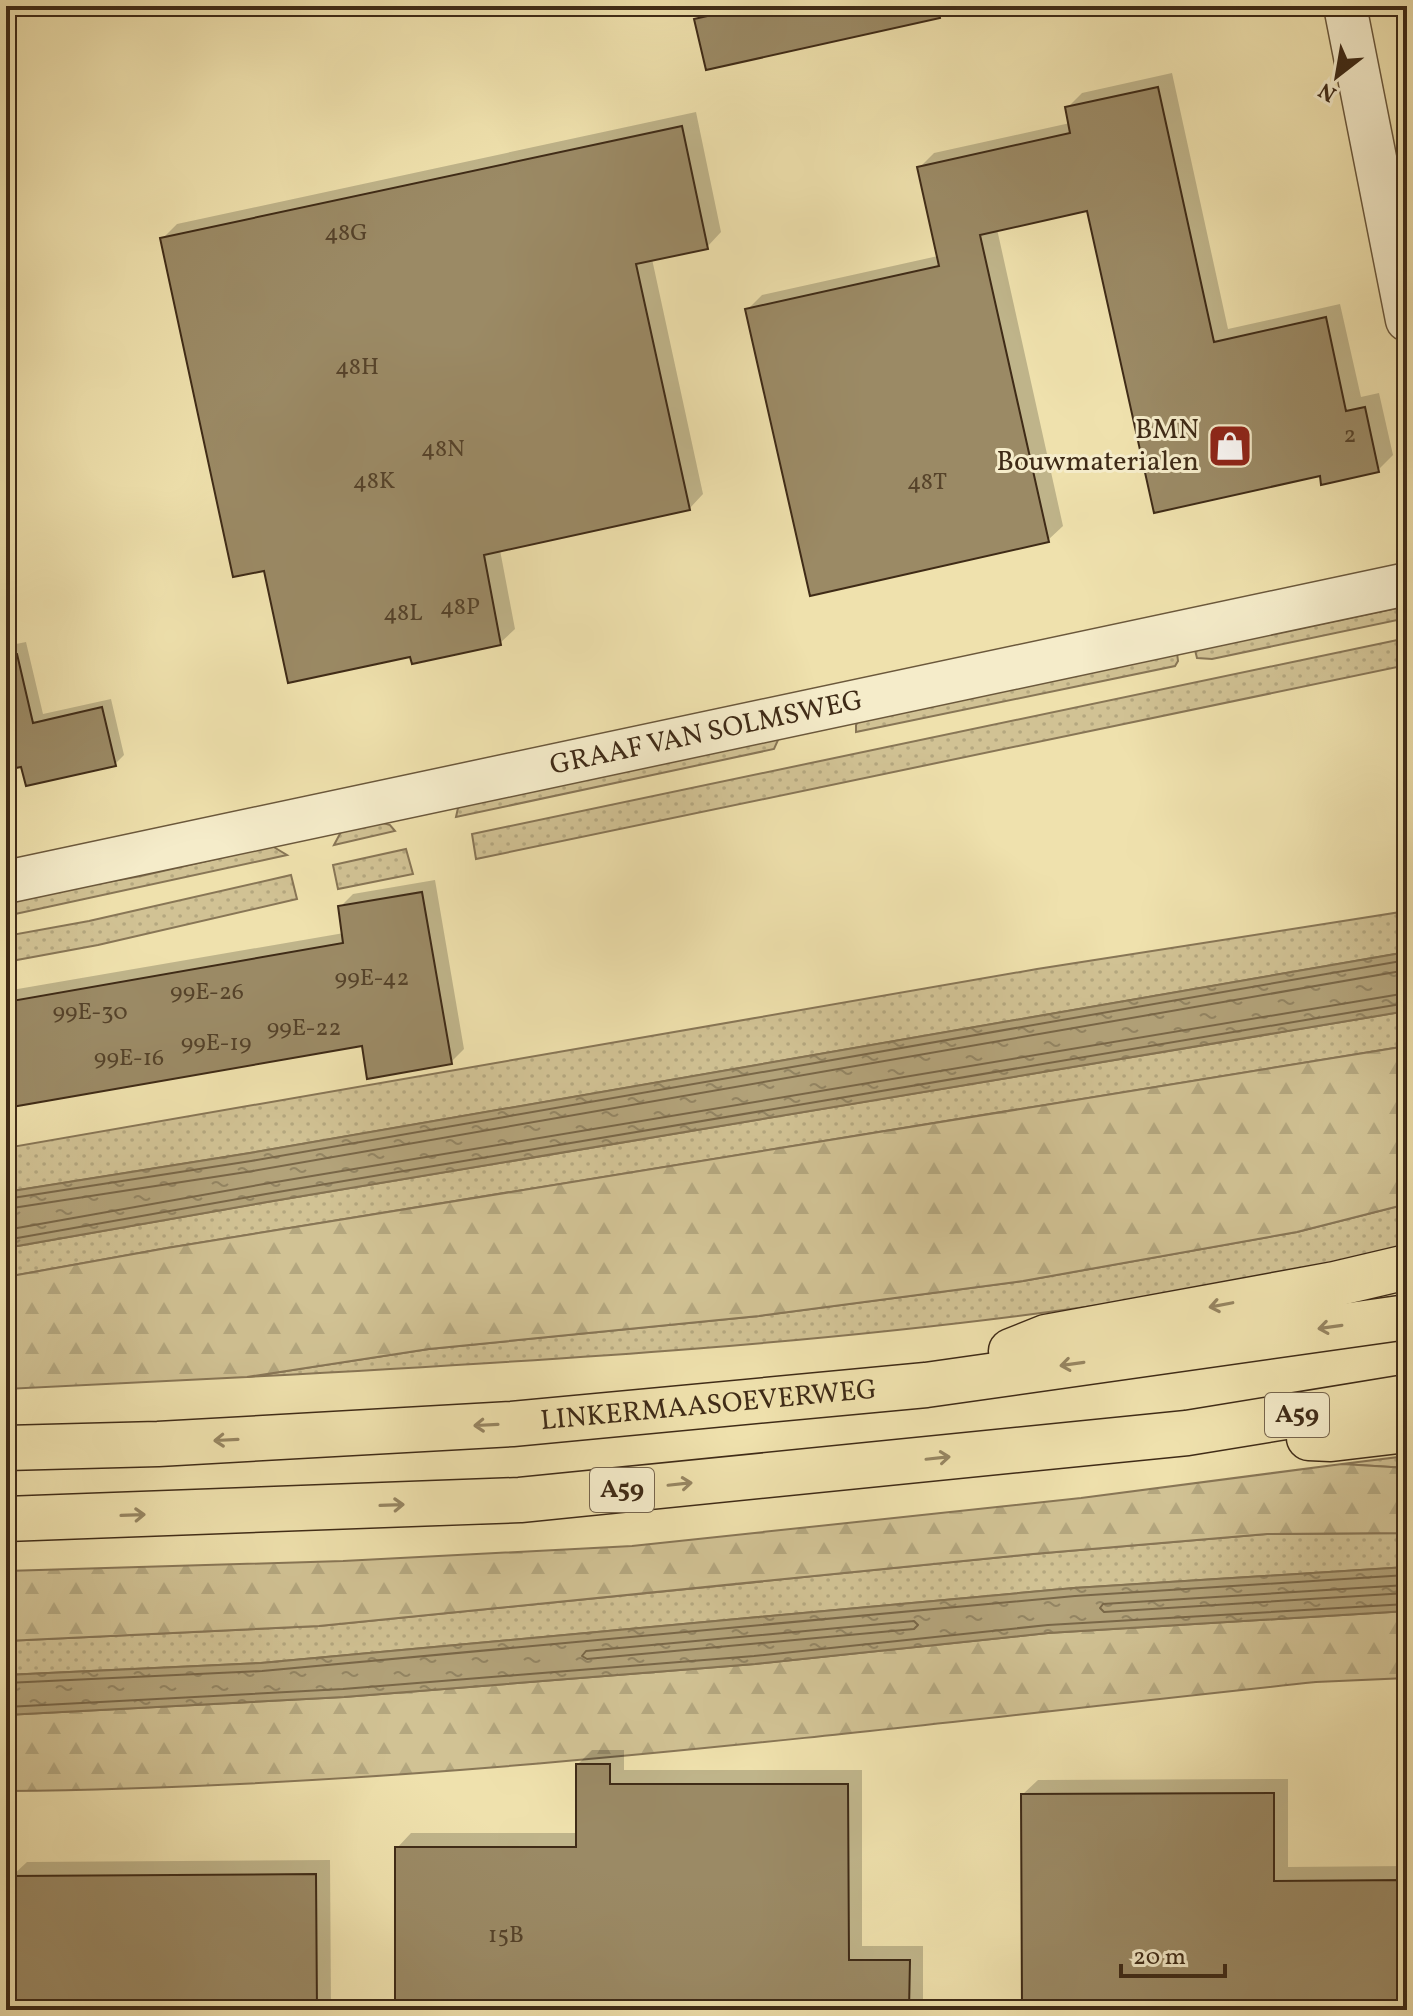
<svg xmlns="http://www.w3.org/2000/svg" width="1413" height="2016" font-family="Vollkorn,serif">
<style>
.grass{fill:url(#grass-dots);stroke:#887656;stroke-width:2}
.forest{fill:url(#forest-firs);stroke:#887656;stroke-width:2}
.water{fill:url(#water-ripples);stroke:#857352;stroke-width:2}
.shadow{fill:#0003}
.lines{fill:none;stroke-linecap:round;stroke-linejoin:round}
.shore{stroke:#796748;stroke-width:2}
.building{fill:#9b8a65;stroke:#3f2b17;stroke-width:2}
.street-casing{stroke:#6b583c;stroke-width:45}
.highway-casing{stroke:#3f2b17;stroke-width:47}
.street{stroke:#f5ecca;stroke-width:42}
.highway{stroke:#efe1ad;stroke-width:44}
.oneway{stroke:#978662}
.labels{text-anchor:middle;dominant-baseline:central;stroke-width:6;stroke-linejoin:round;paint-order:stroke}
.number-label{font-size:24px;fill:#56432a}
.shield{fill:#f5ecca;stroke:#76654d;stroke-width:2}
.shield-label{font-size:26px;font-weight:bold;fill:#3f2b17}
.poi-label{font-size:28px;fill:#3f2b17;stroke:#f5ecca;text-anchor:end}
.street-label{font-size:28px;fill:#3f2b17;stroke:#f5ecca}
</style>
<defs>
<pattern id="grass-dots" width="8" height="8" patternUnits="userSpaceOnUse" patternTransform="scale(2)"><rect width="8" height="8" fill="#d1c294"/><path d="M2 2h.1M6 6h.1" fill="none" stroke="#b4a77f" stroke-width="1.8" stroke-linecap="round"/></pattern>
<pattern id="forest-firs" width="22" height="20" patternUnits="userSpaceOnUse" patternTransform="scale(2)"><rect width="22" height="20" fill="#d1c294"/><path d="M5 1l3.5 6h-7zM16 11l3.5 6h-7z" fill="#b4a77f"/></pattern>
<pattern id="water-ripples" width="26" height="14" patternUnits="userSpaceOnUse" patternTransform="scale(2)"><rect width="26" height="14" fill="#b3a37a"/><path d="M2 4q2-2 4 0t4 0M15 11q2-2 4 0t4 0" fill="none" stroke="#938563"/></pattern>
</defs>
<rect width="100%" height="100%" fill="#efe1ad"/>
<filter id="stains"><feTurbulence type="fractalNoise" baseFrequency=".0025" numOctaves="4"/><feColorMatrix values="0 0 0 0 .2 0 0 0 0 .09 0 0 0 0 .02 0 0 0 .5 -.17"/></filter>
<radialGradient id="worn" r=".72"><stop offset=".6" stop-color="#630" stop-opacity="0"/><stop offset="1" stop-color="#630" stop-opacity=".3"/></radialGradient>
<g class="grass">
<polygon points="1407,606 1407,618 1212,659 1197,658 1195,650"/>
<polygon points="1407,638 1407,665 476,859 472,834"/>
<polygon points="1177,653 1178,661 1175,666 856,732 856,725 860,719"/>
<polygon points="776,736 778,740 774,749 456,817 458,808 463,803"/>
<polygon points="380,822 390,825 395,831 334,845 342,830"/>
<polygon points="272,846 287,855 6,916 6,900 141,876"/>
<polygon points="406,849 413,874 338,889 333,865"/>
<polygon points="291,875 297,899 98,945 6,962 6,936 89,921"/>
<polygon points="1407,911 1407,952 250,1153 6,1192 6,1148 1037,969"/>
<polygon points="1407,1011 1407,1046 167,1248 6,1277 6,1248 267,1202"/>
<path d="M1407,1204V1247C1316,1265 1225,1287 1134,1300C840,1344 543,1361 247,1377L429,1349L759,1316L1023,1281L1297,1232Z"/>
<polygon points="1407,1456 1407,1468 1342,1464"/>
<polygon points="1407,1533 1407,1567 1074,1588 261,1663 6,1675 6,1641 319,1626 1033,1554 1267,1534"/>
</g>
<g class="forest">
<polygon points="1407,1046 1407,1204 1297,1232 1023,1281 759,1316 429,1349 247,1377 6,1389 6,1277 167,1248"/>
<polygon points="1342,1464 1407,1468 1407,1533 1267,1534 1033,1554 319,1626 6,1641 6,1571 343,1561 632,1546 1081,1498"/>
<path d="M1407,1611V1678L1316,1682C881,1728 444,1787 6,1791V1715L344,1697L755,1664L1048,1633Z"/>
</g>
<g class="water">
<polygon points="1407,952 1407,1011 267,1202 6,1248 6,1192 250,1153"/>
<polygon points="1407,1567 1407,1611 1048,1633 755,1664 344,1697 6,1715 6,1675 261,1663 1074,1588"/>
</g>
<g class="shadow">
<polygon points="710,6 984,6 708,68 697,20"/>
<polygon points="1172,73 1228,329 1340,304 1361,397 1379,393 1393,455 1378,470 1321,474 1089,209 997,229 1063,526 1048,540 747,310 762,295 938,256 919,168 934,153 1070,123 1067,108 1082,93"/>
<polygon points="696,112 721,232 707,247 652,259 703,494 689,509 500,550 515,629 500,643 412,654 266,568 162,239 177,224"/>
<polygon points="26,642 43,714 111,699 124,755 115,764 23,764 6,768 6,646"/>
<polygon points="435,880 464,1049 451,1062 363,1044 6,1106 6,991 344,933 340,907 353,894"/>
<polygon points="592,1750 624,1750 624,1770 862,1770 862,1946 923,1946 923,2010 397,2010 397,1848 411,1833 578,1833 578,1764"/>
<polygon points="1288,1779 1288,1867 1407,1866 1407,2010 1024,2010 1023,1794 1038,1780"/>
<polygon points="330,1860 331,2010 13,2010 12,1876 27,1862"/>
</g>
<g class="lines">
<g class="shore">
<polyline points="6,1199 251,1161 1407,960"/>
<polyline points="6,1209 253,1171 1407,970"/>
<polyline points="6,1230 264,1184 1407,993"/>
<polyline points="6,1240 266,1194 1407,1003"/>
<polyline points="1407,1585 1103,1604 1100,1608 1104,1612 1407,1593"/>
<polygon points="914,1621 918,1625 914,1629 587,1659 582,1656 586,1651"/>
<polyline points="6,1683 262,1671 1075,1596 1407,1575"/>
<polyline points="6,1707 343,1689 754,1656 1048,1625 1407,1604"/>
</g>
</g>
<g class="building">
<polygon points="752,6 938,6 940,18 706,70 694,19"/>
<polygon points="1158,87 1214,342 1326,317 1346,411 1365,407 1379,472 1321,485 1320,476 1154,513 1087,211 980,235 1049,542 810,596 745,309 939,266 917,167 1070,133 1065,107"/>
<polygon points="682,126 708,249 636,264 690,510 484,555 501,645 412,664 410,657 288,683 264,571 233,577 160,238"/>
<polygon points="17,654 33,723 102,707 116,766 26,786 21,767 6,770 6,655"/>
<polygon points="422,892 452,1064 367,1079 362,1046 6,1108 6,1002 343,943 338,906"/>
<polygon points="576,1764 610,1764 610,1784 848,1784 849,1960 910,1960 909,2010 395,2010 395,1847 576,1847"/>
<polygon points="1274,1793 1274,1881 1407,1880 1407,2010 1022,2010 1021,1794"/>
<polygon points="316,1874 317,2010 11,2010 10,1876"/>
</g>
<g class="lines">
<g class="street-casing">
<g id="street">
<polyline points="1345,6 1407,320"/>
<path id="s1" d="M6,882L1407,584"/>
</g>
</g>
<g class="highway-casing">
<g id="highway">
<polyline points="1011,1351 1046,1337 1335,1284 1407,1267"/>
<polyline points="1309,1438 1331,1439 1407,1430"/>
<path id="s2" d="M6,1448L158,1444L512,1424L926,1385L1407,1317"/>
<polyline points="6,1519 520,1500 1187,1433 1407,1397"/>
</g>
</g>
<use href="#street" class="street"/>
<use href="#highway" class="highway"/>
</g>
<defs><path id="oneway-shaft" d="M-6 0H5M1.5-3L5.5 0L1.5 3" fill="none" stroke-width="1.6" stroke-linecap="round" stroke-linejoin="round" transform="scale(2)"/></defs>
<g class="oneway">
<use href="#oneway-shaft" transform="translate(1221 1305) rotate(169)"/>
<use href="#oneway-shaft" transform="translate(1330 1327) rotate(172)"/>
<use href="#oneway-shaft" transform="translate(1072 1364) rotate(172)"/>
<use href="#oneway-shaft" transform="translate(486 1425) rotate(177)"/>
<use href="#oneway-shaft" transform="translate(226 1440) rotate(177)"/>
<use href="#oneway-shaft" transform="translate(938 1458) rotate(-6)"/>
<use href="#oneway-shaft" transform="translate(680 1484) rotate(-6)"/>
<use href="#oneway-shaft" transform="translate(392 1505) rotate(-2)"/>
<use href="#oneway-shaft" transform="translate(133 1515) rotate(-2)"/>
</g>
<defs>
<g id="shop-square" transform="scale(2.3)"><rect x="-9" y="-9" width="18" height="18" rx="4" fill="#8f2418" stroke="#f5ecca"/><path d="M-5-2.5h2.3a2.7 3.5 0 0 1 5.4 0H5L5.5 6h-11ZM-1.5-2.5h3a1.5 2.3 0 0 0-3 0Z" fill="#fff"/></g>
</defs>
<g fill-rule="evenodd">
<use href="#shop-square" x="1230" y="446"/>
</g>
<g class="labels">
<g class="number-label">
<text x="346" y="234">48G</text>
<text x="357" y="368">48H</text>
<text x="1350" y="436">2</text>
<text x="443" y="450">48N</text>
<text x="374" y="482">48K</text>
<text x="927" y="483">48T</text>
<text x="460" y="608">48P</text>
<text x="403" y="614">48L</text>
<text x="372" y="979">99E-42</text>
<text x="207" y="993">99E-26</text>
<text x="90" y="1013">99E-30</text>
<text x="304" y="1029">99E-22</text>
<text x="216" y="1044">99E-19</text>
<text x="129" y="1059">99E-16</text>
<text x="506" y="1936">15B</text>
</g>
<g class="shield">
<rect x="1265" y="1393" width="64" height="44" rx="6"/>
<rect x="590" y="1468" width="64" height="44" rx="6"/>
</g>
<g class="shield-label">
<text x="1297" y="1415">A59</text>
<text x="622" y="1490">A59</text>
</g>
<g class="poi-label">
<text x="1199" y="430">BMN<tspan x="1199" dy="32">Bouwmaterialen</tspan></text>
</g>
<g class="street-label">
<text stroke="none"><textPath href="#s1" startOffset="716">GRAAF VAN SOLMSWEG</textPath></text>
<text stroke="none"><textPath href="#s2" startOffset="704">LINKERMAASOEVERWEG</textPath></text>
</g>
</g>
<rect width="1413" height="2016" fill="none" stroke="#efe1ad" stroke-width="32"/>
<rect x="8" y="8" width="1397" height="2000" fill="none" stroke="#3f2b17" stroke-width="4"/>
<rect x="16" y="16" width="1381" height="1984" fill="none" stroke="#3f2b17" stroke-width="2"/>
<g transform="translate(1337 76) rotate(211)" stroke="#f5ecca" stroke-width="6" paint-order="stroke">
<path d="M0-6L14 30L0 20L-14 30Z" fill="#3f2b17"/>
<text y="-12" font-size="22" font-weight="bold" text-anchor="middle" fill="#3f2b17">N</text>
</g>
<path d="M1121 1964v12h104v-12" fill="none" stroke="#3f2b17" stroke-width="4"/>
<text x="1133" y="1964" font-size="24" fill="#3f2b17" stroke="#f5ecca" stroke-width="6" paint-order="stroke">20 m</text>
<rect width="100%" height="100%" filter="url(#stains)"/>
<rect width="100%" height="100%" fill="url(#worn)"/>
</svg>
